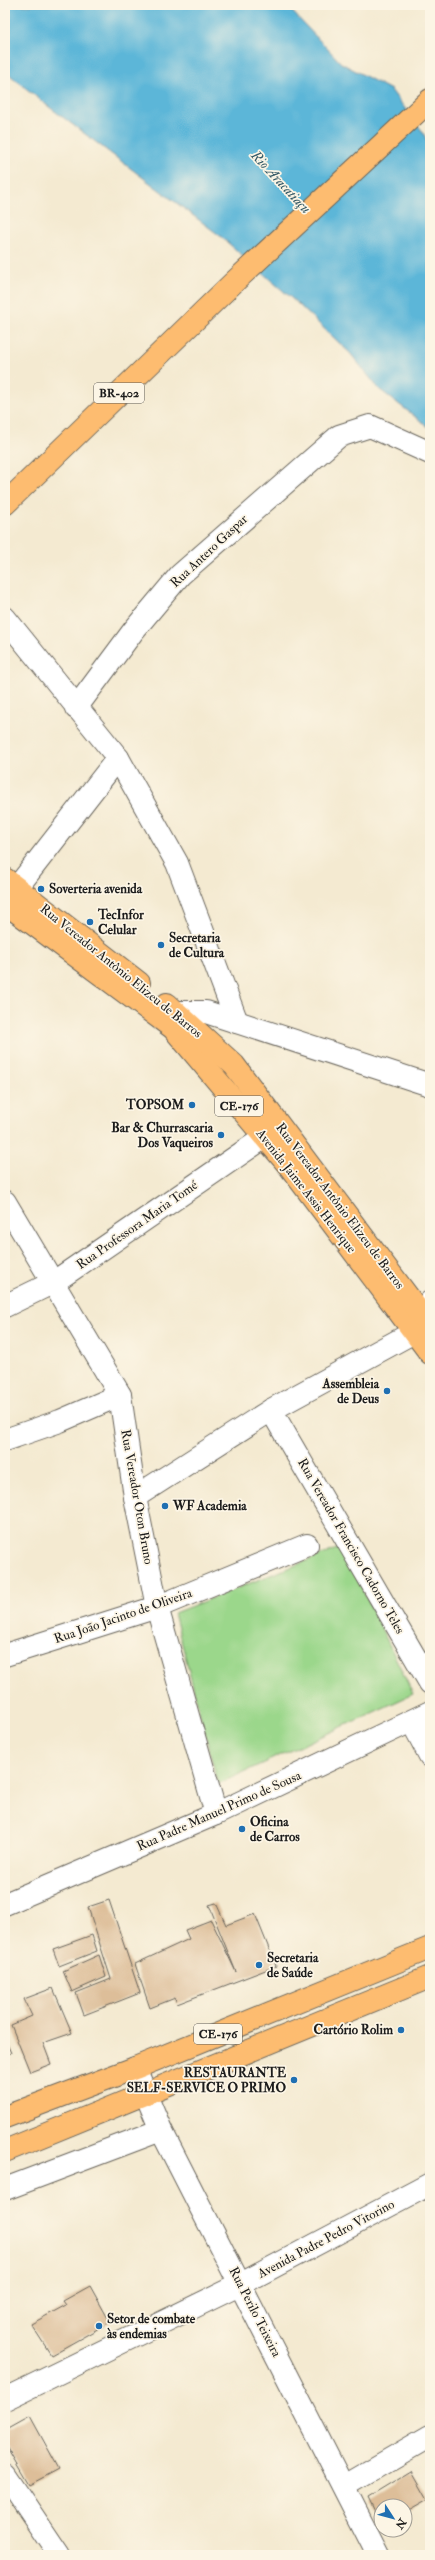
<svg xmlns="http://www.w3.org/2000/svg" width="435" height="2560" font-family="'IM FELL Double Pica',serif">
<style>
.green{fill:#9bd78b;stroke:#5c7a54}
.water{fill:#5bb6d8;stroke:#3c697a}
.building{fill:#ddbe99}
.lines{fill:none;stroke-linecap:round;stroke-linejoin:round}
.minor-casing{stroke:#68645b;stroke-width:24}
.primary-casing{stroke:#68645b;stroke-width:24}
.minor{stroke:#fff;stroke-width:22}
.primary{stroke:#fdbc6f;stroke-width:22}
.poi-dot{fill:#1f6fb2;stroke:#fcf5e5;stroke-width:1.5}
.labels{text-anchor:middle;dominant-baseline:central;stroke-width:3.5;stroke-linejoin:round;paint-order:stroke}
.shield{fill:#fcf5e5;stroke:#5f5d58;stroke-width:1}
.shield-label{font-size:12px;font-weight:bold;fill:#1c1c1c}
.street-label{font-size:13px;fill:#1c1c1c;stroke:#fcf5e5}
.poi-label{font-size:13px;font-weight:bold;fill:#1c1c1c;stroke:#fcf5e5;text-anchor:start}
.water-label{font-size:14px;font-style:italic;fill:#355a67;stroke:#fcf5e5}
</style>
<rect width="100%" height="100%" fill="#fcf5e5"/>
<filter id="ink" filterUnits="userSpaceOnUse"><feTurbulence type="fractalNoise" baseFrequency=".025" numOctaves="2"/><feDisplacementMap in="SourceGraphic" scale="8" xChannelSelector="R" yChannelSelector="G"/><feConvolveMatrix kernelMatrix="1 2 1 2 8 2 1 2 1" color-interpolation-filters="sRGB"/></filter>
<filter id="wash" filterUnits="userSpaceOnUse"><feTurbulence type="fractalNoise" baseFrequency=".012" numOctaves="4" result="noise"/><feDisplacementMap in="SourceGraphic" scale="16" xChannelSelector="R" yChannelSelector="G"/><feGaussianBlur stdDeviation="0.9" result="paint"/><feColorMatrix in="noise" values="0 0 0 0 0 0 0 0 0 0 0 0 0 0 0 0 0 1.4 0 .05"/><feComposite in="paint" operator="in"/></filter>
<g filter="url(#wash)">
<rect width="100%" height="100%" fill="#f4ead1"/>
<polygon class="green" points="342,1547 413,1694 218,1784 174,1613"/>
<polygon class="water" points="5,5 286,5 341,63 391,90 423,132 430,148 430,428 379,389 350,353 297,303 219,235 44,103 5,71"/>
<g id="blocks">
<g class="building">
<polygon points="109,1900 140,1993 84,2015 76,1993 111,1979 88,1907"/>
<polygon points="216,1903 226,1925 255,1914 276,1966 177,2004 175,1998 150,2008 135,1964 189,1939 185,1930 211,1920 236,1972 209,1905"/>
<polygon points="92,1935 97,1951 59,1966 53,1949"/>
<polygon points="99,1955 106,1977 72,1992 63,1971"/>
<polygon points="53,1988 72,2033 43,2043 51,2064 30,2072 11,2025 32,2016 24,1999"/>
<polygon points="5,2039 11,2053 5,2055"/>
<polygon points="90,2286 110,2322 51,2355 31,2324 66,2305 63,2301"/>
<polygon points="30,2416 59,2469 29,2485 5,2444 5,2430"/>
<polygon points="412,2471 428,2499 405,2512 405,2506 381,2506 381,2525 368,2498"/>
</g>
</g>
</g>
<g filter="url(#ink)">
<use href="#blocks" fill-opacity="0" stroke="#68645b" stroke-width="1"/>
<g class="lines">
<g class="minor-casing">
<g id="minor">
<polyline points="5,618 118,758 177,863 237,1022"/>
<polyline points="76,708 134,630 180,575 339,436 370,426 430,453"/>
<polyline points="5,903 118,758"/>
<polyline points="164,1012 206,1012 430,1085"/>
<polyline points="5,1202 120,1395 135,1497 157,1607 216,1814"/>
<polyline points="5,1306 54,1282 265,1137"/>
<polyline points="271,1410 430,1683"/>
<polyline points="5,1440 60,1421 120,1395"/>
<polyline points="135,1497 271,1410 414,1332 430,1302"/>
<polyline points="5,1655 157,1607 307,1545"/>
<polyline points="412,1722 430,1756"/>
<polyline points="5,1904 216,1814 430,1712"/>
<polyline points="135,2068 161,2130 378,2555"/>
<polyline points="5,2189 161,2130"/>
<polyline points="5,2399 241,2284 430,2184"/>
<polyline points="5,2475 59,2555"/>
<polyline points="344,2486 430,2436"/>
</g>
</g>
<g class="primary-casing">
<g id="primary">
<polyline points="5,504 233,283 430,100"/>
<polyline points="5,879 139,983"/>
<polyline points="5,903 173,1028 290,1167 430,1353"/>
<polyline points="167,1004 234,1065 430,1326"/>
<polyline points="5,2117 135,2068 430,1948"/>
<polyline points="5,2151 430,1977"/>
</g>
</g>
<use href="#minor" class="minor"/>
<use href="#primary" class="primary"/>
</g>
</g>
<g class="poi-dot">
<circle cx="41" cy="889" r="4"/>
<circle cx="90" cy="922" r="4"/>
<circle cx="161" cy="945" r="4"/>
<circle cx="192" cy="1105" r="4"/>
<circle cx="221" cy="1135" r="4"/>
<circle cx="387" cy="1391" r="4"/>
<circle cx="165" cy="1506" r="4"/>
<circle cx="242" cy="1829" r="4"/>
<circle cx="259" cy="1965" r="4"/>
<circle cx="401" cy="2030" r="4"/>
<circle cx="294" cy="2080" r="4"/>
<circle cx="99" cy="2326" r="4"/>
</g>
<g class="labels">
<g class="shield">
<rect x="94" y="383" width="50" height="20" rx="3"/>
<rect x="215" y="1096" width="48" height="20" rx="3"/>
<rect x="194" y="2024" width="48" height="20" rx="3"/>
</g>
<g class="shield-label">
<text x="119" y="393">BR-402</text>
<text x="239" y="1106">CE-176</text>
<text x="218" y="2034">CE-176</text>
</g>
<g class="street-label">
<text transform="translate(209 551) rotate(-43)">Rua Antero Gaspar</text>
<text transform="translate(121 971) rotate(39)">Rua Vereador Antônio Elizeu de Barros</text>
<text transform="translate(306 1191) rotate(52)">Avenida Jaime Assis Henrique</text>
<text transform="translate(340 1206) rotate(53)">Rua Vereador Antônio Elizeu de Barros</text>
<text transform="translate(137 1225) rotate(-35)">Rua Professora Maria Tomé</text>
<text transform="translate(137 1497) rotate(80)">Rua Vereador Oton Bruno</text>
<text transform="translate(351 1546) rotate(60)">Rua Vereador Francisco Cadorno Teles</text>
<text transform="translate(123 1616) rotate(-19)">Rua João Jacinto de Oliveira</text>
<text transform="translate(219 1811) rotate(-24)">Rua Padre Manuel Primo de Sousa</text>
<text transform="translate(326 2239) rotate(-28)">Avenida Padre Pedro Vitorino</text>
<text transform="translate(255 2312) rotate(63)">Rua Perilo Teixeira</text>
</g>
<g class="poi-label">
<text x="49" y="889">Soverteria avenida</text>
<text x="98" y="915">TecInfor<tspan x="98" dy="15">Celular</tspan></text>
<text x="169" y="938">Secretaria<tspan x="169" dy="15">de Cultura</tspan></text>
<text x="184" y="1105" text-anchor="end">TOPSOM</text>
<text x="213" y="1128" text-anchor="end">Bar &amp; Churrascaria<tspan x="213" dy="15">Dos Vaqueiros</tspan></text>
<text x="379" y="1384" text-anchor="end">Assembleia<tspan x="379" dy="15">de Deus</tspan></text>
<text x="173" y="1506">WF Academia</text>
<text x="250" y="1822">Oficina<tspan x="250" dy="15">de Carros</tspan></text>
<text x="267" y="1958">Secretaria<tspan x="267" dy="15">de Saúde</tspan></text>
<text x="393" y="2030" text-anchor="end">Cartório Rolim</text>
<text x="286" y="2073" text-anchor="end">RESTAURANTE<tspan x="286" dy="15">SELF-SERVICE O PRIMO</tspan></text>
<text x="107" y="2319">Setor de combate<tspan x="107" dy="15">às endemias</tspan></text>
</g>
<g class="water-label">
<text transform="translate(281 182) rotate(47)">Rio Aracatiaçu</text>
</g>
</g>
<rect width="435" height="2560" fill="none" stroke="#fcf5e5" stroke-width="20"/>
<g transform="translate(393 2518) rotate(126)"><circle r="19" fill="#fcf5e5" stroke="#a29e95"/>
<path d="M0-3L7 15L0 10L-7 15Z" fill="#1f6fb2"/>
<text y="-6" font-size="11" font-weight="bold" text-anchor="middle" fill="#1c1c1c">N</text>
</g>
</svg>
